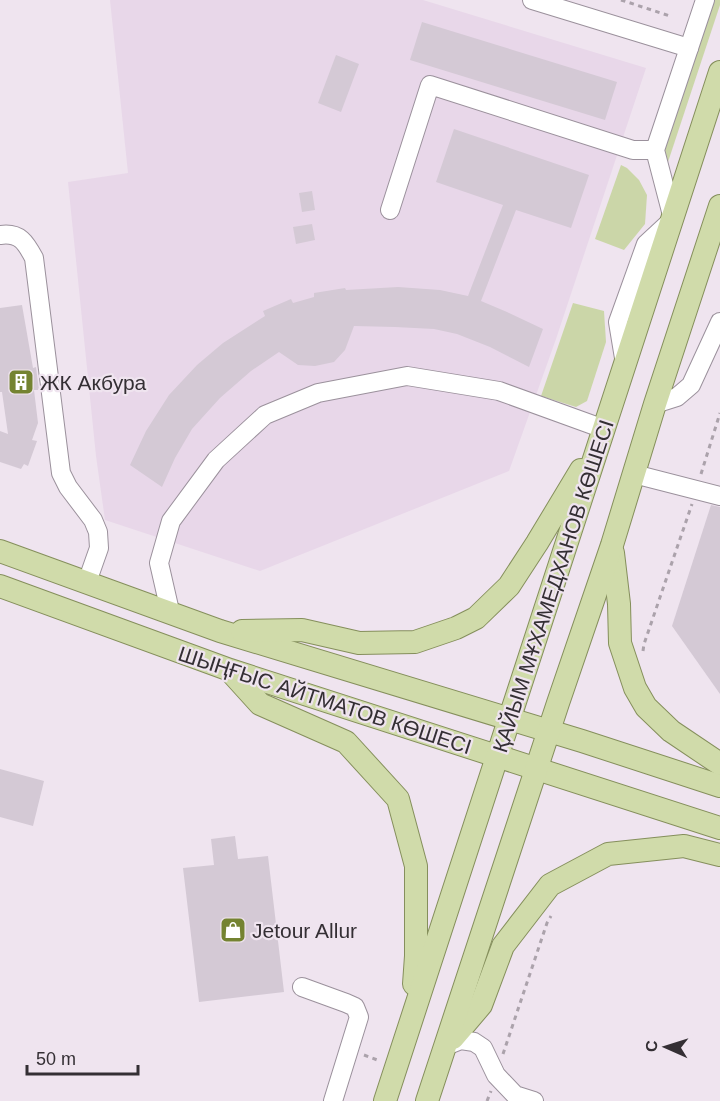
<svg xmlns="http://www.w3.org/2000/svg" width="720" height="1101" font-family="Helvetica,sans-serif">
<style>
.built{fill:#e8d7e9}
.green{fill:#cbd6a8}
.building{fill:#d4c9d5}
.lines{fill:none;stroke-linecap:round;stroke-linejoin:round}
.minor-casing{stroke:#9b919c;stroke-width:20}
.major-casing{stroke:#858f5c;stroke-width:24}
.path{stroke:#aba2ab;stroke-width:3;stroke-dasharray:4.5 4.5;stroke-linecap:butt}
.minor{stroke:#fff;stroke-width:18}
.major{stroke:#d0dbaa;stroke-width:22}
.labels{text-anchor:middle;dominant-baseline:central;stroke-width:4.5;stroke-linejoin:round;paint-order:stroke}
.poi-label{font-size:21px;fill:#342f34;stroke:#efe4ef;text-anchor:start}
.street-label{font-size:21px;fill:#342f34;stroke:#efe4ef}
</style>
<rect width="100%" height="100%" fill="#efe4ef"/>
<polygon class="built" points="110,0 423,0 646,68 556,339 509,471 260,571 105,520 96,456 68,182 128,173"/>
<g class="green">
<polygon points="713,0 720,0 720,5 666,168 662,156"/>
<polygon points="621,165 627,168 639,180 647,195 645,224 624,250 595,239"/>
<polygon points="573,303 604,311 606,342 587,401 576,407 541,396"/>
</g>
<g class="building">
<polygon points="422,22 617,82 605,120 410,60"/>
<polygon points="336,55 359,64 341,112 318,103"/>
<polygon points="454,129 589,175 571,228 516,210 481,301 507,312 543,329 529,367 490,347 457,334 434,329 395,327 354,326 345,350 334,362 315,366 298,365 279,352 251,371 220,398 192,429 175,458 162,487 130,465 146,431 169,395 197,365 223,343 265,316 263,311 291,299 293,303 314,297 314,293 345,288 346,290 398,287 440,290 468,296 503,205 436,182"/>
<polygon points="312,191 315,210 302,212 299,193"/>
<polygon points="312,224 315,240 296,244 293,227"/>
<polygon points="22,305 33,368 36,367 39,390 34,390 38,423 32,440 37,441 28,466 24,464 21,469 0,462 0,431 8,434 2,392 0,392 0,308"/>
<polygon points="711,505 720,507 720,694 672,626"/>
<polygon points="0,769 44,781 33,826 0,817"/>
<polygon points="235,836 238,859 268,856 284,992 199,1002 183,868 214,865 211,839"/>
</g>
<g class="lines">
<g class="minor-casing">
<g id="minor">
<polyline points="532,0 689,48"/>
<polyline points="390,210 430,85 633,150 655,150"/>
<path d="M0,235C20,232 26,243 34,258L61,473L68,487L93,520L98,532L99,548L87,582"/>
<polyline points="625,364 618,322 646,244 673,219 655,150 705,0"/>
<polyline points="655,404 677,397 691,385 720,322"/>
<polyline points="634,474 720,496"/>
<polyline points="170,611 159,563 171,521 216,460 265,415 318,393 407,376 499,391 604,429"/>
<polyline points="302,987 346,1003 355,1007 359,1017 333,1101"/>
<polyline points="446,1046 461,1040 474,1042 483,1048 496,1075 515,1095 534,1101"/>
</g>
</g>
<g class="major-casing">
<g id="major">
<polyline points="0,551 220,631 582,741 720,786"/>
<polyline points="613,553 619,604 620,643 635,688 646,707 671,731 720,764"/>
<polyline points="0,586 230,670 720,828"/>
<polyline points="242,631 302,630 359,643 415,642 456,628 476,618 509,586 537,543 581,470"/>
<polyline points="231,672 260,704 346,742 398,799 416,866 416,956 414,984"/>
<polyline points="453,1038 481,1005 503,946 550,885 608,854 684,846 720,855"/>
<polyline points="385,1101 720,72"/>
<polyline points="427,1101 558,703 612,545 655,404 720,206"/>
</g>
</g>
<g class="path">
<polyline points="621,0 670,16"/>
<polyline points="701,474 720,413"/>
<polyline points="643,651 644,644 692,504"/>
<polyline points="503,1054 547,923 551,916"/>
<polyline points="364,1055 380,1061"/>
<polyline points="487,1101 491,1091"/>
</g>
<use href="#minor" class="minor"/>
<use href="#major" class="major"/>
</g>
<defs>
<g id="building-square" transform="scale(1.35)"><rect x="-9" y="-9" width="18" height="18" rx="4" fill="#748331" stroke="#efe4ef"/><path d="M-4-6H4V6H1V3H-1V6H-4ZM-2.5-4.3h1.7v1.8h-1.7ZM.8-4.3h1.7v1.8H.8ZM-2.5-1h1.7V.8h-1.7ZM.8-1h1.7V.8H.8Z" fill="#fff"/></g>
<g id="shop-square" transform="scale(1.35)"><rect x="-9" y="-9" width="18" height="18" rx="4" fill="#748331" stroke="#efe4ef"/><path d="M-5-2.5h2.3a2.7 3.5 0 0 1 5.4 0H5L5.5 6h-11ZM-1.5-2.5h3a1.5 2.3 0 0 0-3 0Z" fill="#fff"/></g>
</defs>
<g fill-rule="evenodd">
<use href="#building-square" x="21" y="382"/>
<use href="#shop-square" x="233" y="930"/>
</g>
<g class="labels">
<g class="poi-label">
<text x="40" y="382">ЖК Акбура</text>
<text x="252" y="930">Jetour Allur</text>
</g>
<g class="street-label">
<text transform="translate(553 586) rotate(-72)">ҚАЙЫМ МҰХАМЕДХАНОВ КӨШЕСІ</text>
<text transform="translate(325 700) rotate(18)">ШЫҢҒЫС АЙТМАТОВ КӨШЕСІ</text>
</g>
</g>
<g transform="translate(666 1047) rotate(273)" stroke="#efe4ef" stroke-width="4.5" paint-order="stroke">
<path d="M0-4.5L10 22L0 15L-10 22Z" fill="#342f34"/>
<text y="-9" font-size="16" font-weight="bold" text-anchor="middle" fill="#342f34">С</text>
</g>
<path d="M27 1065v9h111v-9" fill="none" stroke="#342f34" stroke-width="3"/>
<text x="36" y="1065" font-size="18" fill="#342f34" stroke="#efe4ef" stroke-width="4.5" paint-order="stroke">50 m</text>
</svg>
